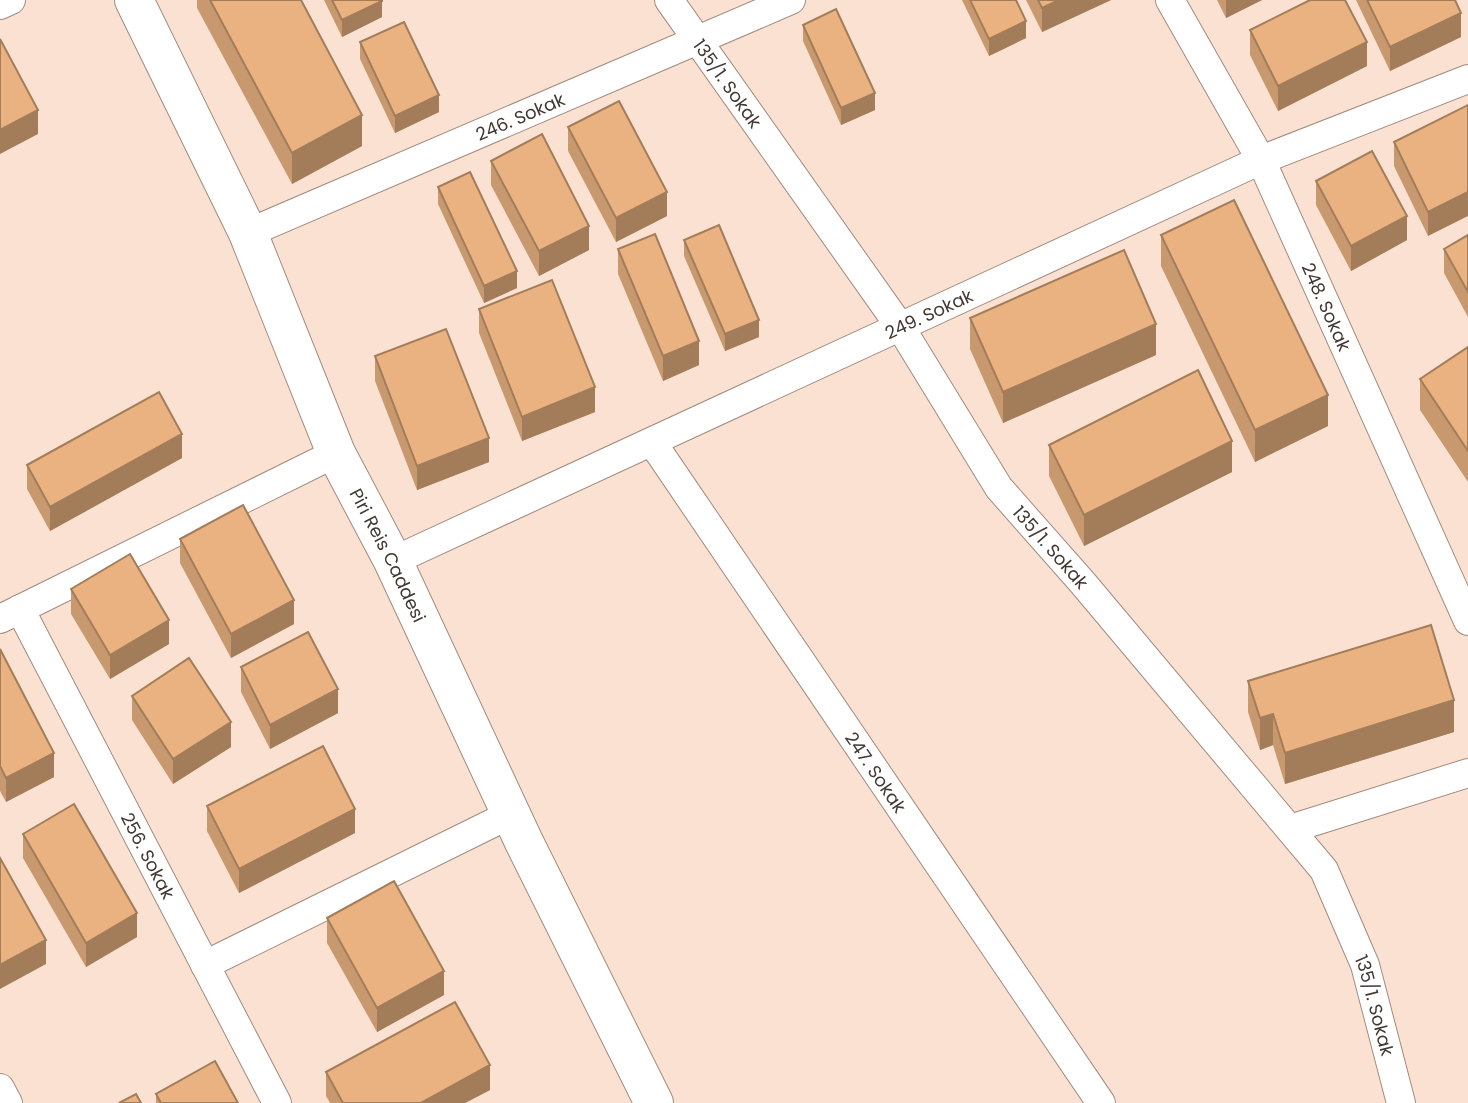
<svg xmlns="http://www.w3.org/2000/svg" width="1468" height="1103" font-family="Poppins,sans-serif">
<style>
.lines{fill:none;stroke-linecap:round;stroke-linejoin:round}
.street-casing{stroke:#a28b7e;stroke-width:30}
.secondary-casing{stroke:#a28b7e;stroke-width:40}
.street{stroke:#fff;stroke-width:28}
.secondary{stroke:#fff;stroke-width:38}
.wall{fill:#c8996e}
.shaded-wall{fill:#a37d5a}
.building{fill:#e9b280;stroke:#a37d5a;stroke-width:2}
.labels{text-anchor:middle;dominant-baseline:central;stroke-width:5;stroke-linejoin:round;paint-order:stroke}
.street-label{font-size:18px;fill:#423833;stroke:#fff}
</style>
<rect width="100%" height="100%" fill="#fae1d2"/>
<g class="lines">
<g class="street-casing">
<g id="street">
<path id="s1" d="M669,0L901,328L999,488L1082,582L1324,870L1365,965L1401,1103"/>
<path id="s2" d="M1170,0L1261,160L1468,621"/>
<polyline points="0,5 11,0"/>
<path id="s3" d="M248,233L791,0"/>
<path id="s4" d="M652,442L1101,1103"/>
<path id="s5" d="M393,561L1261,160L1468,79"/>
<path id="s6" d="M20,609L277,1103"/>
<polyline points="0,619 336,453"/>
<polyline points="1290,829 1468,773"/>
<polyline points="205,965 511,814"/>
<polyline points="0,1088 8,1103"/>
</g>
</g>
<g class="secondary-casing">
<g id="secondary">
<path id="s7" d="M134,0L248,233L336,453L393,561L524,842L654,1103"/>
</g>
</g>
<use href="#street" class="street"/>
<use href="#secondary" class="secondary"/>
</g>
<g class="wall">
<polygon points="197,0 301,0 362,146 292,184 197,8"/>
<polygon points="324,0 382,0 382,17 342,37"/>
<polygon points="962,0 1016,0 1026,38 989,56"/>
<polygon points="1026,0 1111,0 1042,32"/>
<polygon points="1217,0 1262,0 1226,18"/>
<polygon points="1356,0 1455,0 1461,37 1390,71"/>
<polygon points="803,25 875,110 841,125 803,41"/>
<polygon points="1250,30 1367,66 1278,111 1250,55"/>
<polygon points="360,42 439,112 395,133 360,59"/>
<polygon points="1468,105 1428,236 1394,166 1394,142"/>
<polygon points="568,127 667,216 616,242 568,151"/>
<polygon points="491,161 589,250 539,276 491,185"/>
<polygon points="1316,181 1407,240 1351,271 1316,205"/>
<polygon points="438,187 517,288 484,303 438,204"/>
<polygon points="1161,235 1328,426 1255,462 1161,266"/>
<polygon points="1468,235 1468,317 1444,273 1444,249"/>
<polygon points="684,240 759,337 725,351 684,256"/>
<polygon points="618,249 699,365 663,381 618,274"/>
<polygon points="479,309 595,412 522,441 479,333"/>
<polygon points="970,318 1156,355 1003,423 970,349"/>
<polygon points="1468,347 1468,482 1420,410 1420,379"/>
<polygon points="375,356 489,462 417,490 375,381"/>
<polygon points="1049,445 1232,472 1084,546 1049,476"/>
<polygon points="182,458 50,531 27,489 27,465"/>
<polygon points="180,539 294,624 231,658 180,563"/>
<polygon points="71,589 169,644 110,679 71,614"/>
<polygon points="0,649 54,777 6,802 0,791"/>
<polygon points="241,667 338,713 270,749 241,692"/>
<polygon points="1248,681 1454,732 1285,784 1273,745 1260,750 1248,712"/>
<polygon points="132,696 231,747 173,784 132,720"/>
<polygon points="207,806 355,833 239,893 207,831"/>
<polygon points="23,834 137,937 86,967 23,858"/>
<polygon points="327,918 444,995 377,1032 327,943"/>
<polygon points="326,1072 490,1090 465,1103 330,1103 326,1096"/>
<polygon points="156,1094 238,1103 156,1103"/>
</g>
<g class="shaded-wall">
<polygon points="1059,0 1111,0 1042,32 1042,8"/>
<polygon points="1226,0 1262,0 1226,18"/>
<polygon points="382,1 382,17 342,37 342,20"/>
<polygon points="1461,13 1461,37 1390,71 1390,47"/>
<polygon points="1026,21 1026,38 989,56 989,39"/>
<polygon points="1367,42 1367,66 1278,111 1278,86"/>
<polygon points="875,93 875,110 841,125 841,108"/>
<polygon points="439,95 439,112 395,133 395,116"/>
<polygon points="38,110 38,134 0,154 0,130"/>
<polygon points="362,115 362,146 292,184 292,153"/>
<polygon points="667,192 667,216 616,242 616,218"/>
<polygon points="1468,192 1468,216 1428,236 1428,212"/>
<polygon points="1407,216 1407,240 1351,271 1351,246"/>
<polygon points="589,226 589,250 539,276 539,251"/>
<polygon points="517,271 517,288 484,303 484,286"/>
<polygon points="759,320 759,337 725,351 725,334"/>
<polygon points="1156,324 1156,355 1003,423 1003,392"/>
<polygon points="699,341 699,365 663,381 663,356"/>
<polygon points="595,387 595,412 522,441 522,417"/>
<polygon points="1328,395 1328,426 1255,462 1255,430"/>
<polygon points="182,434 182,458 50,531 50,507"/>
<polygon points="489,438 489,462 417,490 417,466"/>
<polygon points="1232,441 1232,472 1084,546 1084,515"/>
<polygon points="294,600 294,624 231,658 231,634"/>
<polygon points="169,620 169,644 110,679 110,655"/>
<polygon points="338,689 338,713 270,749 270,725"/>
<polygon points="1454,700 1454,732 1285,784 1285,753"/>
<polygon points="1273,714 1273,745 1260,750 1260,718"/>
<polygon points="231,722 231,747 173,784 173,759"/>
<polygon points="54,753 54,777 6,802 6,778"/>
<polygon points="355,809 355,833 239,893 239,869"/>
<polygon points="137,913 137,937 86,967 86,943"/>
<polygon points="46,940 46,964 0,989 0,965"/>
<polygon points="444,971 444,995 377,1032 377,1008"/>
<polygon points="490,1065 490,1090 465,1103 421,1103"/>
</g>
<g class="building">
<polygon points="210,0 301,0 362,115 292,153"/>
<polygon points="332,0 382,0 382,1 342,20"/>
<polygon points="970,0 1016,0 1026,21 989,39"/>
<polygon points="1038,0 1059,0 1042,8"/>
<polygon points="1310,0 1345,0 1367,42 1278,86 1250,30"/>
<polygon points="1367,0 1455,0 1461,13 1390,47"/>
<polygon points="836,9 875,93 841,108 803,25"/>
<polygon points="404,22 439,95 395,116 360,42"/>
<polygon points="0,39 38,110 0,130"/>
<polygon points="619,101 667,192 616,218 568,127"/>
<polygon points="1468,105 1468,192 1428,212 1394,142"/>
<polygon points="542,134 589,226 539,251 491,161"/>
<polygon points="1372,151 1407,216 1351,246 1316,181"/>
<polygon points="470,172 517,271 484,286 438,187"/>
<polygon points="1234,200 1328,395 1255,430 1161,235"/>
<polygon points="719,225 759,320 725,334 684,240"/>
<polygon points="655,234 699,341 663,356 618,249"/>
<polygon points="1468,235 1468,292 1444,249"/>
<polygon points="1124,250 1156,324 1003,392 970,318"/>
<polygon points="552,280 595,387 522,417 479,309"/>
<polygon points="446,329 489,438 417,466 375,356"/>
<polygon points="1468,347 1468,451 1420,379"/>
<polygon points="1198,370 1232,441 1084,515 1049,445"/>
<polygon points="159,392 182,434 50,507 27,465"/>
<polygon points="243,505 294,600 231,634 180,539"/>
<polygon points="130,554 169,620 110,655 71,589"/>
<polygon points="1431,625 1454,700 1285,753 1273,714 1260,718 1248,681"/>
<polygon points="308,632 338,689 270,725 241,667"/>
<polygon points="0,649 54,753 6,778 0,766"/>
<polygon points="189,658 231,722 173,759 132,696"/>
<polygon points="323,746 355,809 239,869 207,806"/>
<polygon points="74,804 137,913 86,943 23,834"/>
<polygon points="0,858 46,940 0,965"/>
<polygon points="394,881 444,971 377,1008 327,918"/>
<polygon points="455,1002 490,1065 421,1103 343,1103 326,1072"/>
<polygon points="215,1061 238,1103 161,1103 156,1094"/>
<polygon points="136,1094 141,1103 119,1103"/>
</g>
<g class="labels">
<g class="street-label">
<text stroke="none"><textPath href="#s1" startOffset="102">135/1. Sokak</textPath></text>
<text stroke="none"><textPath href="#s3" startOffset="296">246. Sokak</textPath></text>
<text stroke="none"><textPath href="#s2" startOffset="345">248. Sokak</textPath></text>
<text stroke="none"><textPath href="#s5" startOffset="590">249. Sokak</textPath></text>
<text stroke="none"><textPath href="#s1" startOffset="668">135/1. Sokak</textPath></text>
<text stroke="none"><textPath href="#s7" startOffset="611">Piri Reis Caddesi</textPath></text>
<text stroke="none"><textPath href="#s4" startOffset="399">247. Sokak</textPath></text>
<text stroke="none"><textPath href="#s6" startOffset="278">256. Sokak</textPath></text>
<text stroke="none"><textPath href="#s1" startOffset="1236">135/1. Sokak</textPath></text>
</g>
</g>
</svg>
